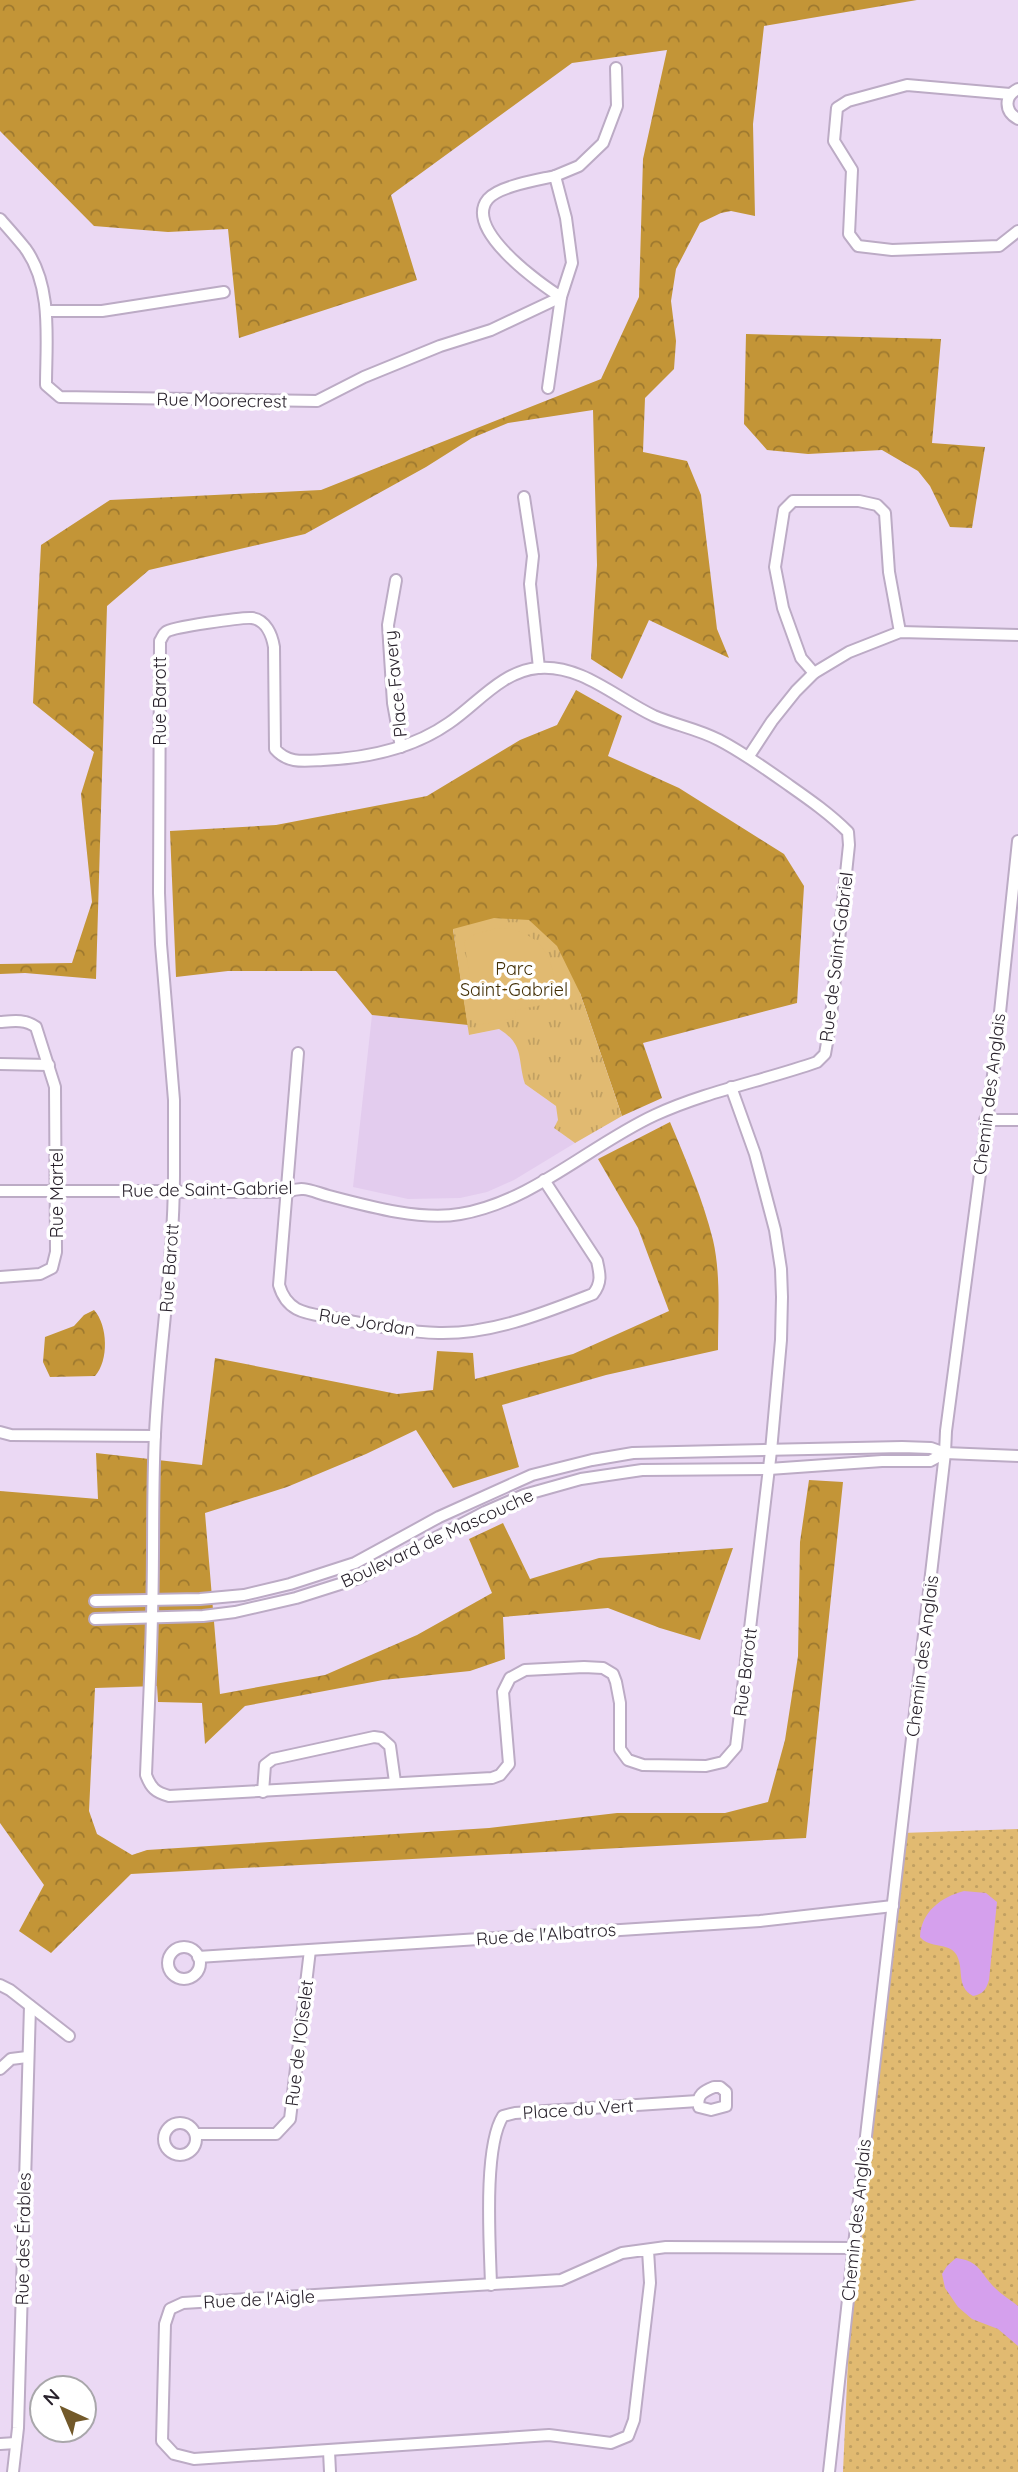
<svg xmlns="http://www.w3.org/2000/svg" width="1018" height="2472" font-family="Quicksand,sans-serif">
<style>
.built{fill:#e3ccee}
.grass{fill:url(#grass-dots)}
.forest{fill:url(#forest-crowns)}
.park{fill:url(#park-tufts)}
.pitch{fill:#e1ba71}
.water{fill:#d5a0ed}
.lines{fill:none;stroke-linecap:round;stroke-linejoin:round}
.minor-casing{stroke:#bcabc5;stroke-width:14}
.minor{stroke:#fff;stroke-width:10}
.labels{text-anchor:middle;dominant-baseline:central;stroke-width:7;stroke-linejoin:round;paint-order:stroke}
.street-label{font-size:18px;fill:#29222c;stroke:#fff}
.park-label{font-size:18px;fill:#422f06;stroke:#fff}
</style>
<defs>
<pattern id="grass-dots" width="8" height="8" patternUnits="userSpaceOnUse" patternTransform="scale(1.75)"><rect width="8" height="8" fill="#e1ba71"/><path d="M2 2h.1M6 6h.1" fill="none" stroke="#c1a062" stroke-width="1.8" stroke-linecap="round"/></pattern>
<pattern id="forest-crowns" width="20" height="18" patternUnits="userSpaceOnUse" patternTransform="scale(1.75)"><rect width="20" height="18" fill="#c39537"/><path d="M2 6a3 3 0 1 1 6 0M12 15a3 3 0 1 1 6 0" fill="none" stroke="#9e792f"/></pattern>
<pattern id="park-tufts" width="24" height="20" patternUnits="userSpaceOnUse" patternTransform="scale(1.75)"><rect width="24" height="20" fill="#e1ba71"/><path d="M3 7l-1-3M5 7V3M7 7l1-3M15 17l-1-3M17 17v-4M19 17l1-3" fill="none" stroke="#c1a062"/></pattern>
</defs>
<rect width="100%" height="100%" fill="#ebd9f4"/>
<polygon class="built" points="372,1015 468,1025 470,1035 499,1029 511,1036 518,1047 525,1084 556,1106 559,1120 554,1128 575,1143 514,1180 487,1192 460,1198 408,1199 353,1187"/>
<polygon class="grass" points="1018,1829 1018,2472 843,2472 853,2248 902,1833"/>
<g class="forest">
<polygon points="0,0 917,0 764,26 753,124 755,216 731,211 721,213 700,223 676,269 671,301 676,341 674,369 645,398 643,452 687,461 701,495 717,629 729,658 649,620 622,679 591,659 597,565 593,410 508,423 472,438 426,467 305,534 149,570 107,606 96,979 25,973 0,974 0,964 72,963 92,902 81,794 94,752 33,703 41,545 110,500 321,490 601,379 639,297 643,159 667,50 572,63 391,195 417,280 239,338 228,229 168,232 94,226 0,131"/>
<polygon points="746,334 941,339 932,443 985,447 972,528 950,527 930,486 918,471 882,450 808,454 767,450 744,424"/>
<polygon points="576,690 622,716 608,756 679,788 784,854 804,886 797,1003 643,1043 662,1098 622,1116 580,993 453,929 468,1025 372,1015 336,971 228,971 176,977 170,831 276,825 427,796 520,740 557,725"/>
<path d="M670,1122C686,1160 703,1200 713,1240C721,1275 718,1314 718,1350L606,1375L502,1405L519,1467L453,1488L416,1430L366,1454L287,1487L205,1513L220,1694L325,1675L417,1635L492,1593L469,1539L503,1523L530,1579L599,1558L733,1548L700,1640L660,1628L608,1608L503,1617L505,1659L470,1671L383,1680L245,1706L205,1744L202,1703L158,1702L157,1686L95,1688L89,1811L97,1834L132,1855L147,1850L489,1828L617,1813H725L768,1802L785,1740L798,1656L800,1542L809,1480L843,1482L806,1838L131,1874L51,1953L19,1931L44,1885L0,1823V1491L98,1499L96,1453L202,1465L215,1358L397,1394L433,1390L437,1351L473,1353L475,1379L573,1354L669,1311L638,1228L598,1159Z"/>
<path d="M94,1310C108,1325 109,1361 95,1376L50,1377L43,1362L45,1337L74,1326L84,1315Z"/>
</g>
<path class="park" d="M494,918L529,920L557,946L580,993L622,1116L575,1143L554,1128L558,1120L556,1106L525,1084C517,1059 525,1045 499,1029L469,1035L453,929Z"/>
<path class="pitch" d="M498,928C542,929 560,963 553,1003L515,1010L516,1018L478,1025L469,1018L462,979L470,978L464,941L475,934Z"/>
<g class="water">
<path d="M964,1891L986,1893L997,1902L989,1980C986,1990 983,1994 973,1996C955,1986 965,1969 956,1954C948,1942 930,1949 920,1937C921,1912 941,1897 964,1891Z"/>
<path d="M956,2258C980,2261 980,2273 995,2288C1002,2295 1011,2300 1018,2306V2346L998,2329L972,2319L958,2307L945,2288L942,2274L947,2266Z"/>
</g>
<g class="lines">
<g class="minor-casing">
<g id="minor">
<path d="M1018,89C1004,96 1004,111 1018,119"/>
<polyline points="1010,94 907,85 848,101 837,108 834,141 852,170 849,234 858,246 892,250 999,246 1018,231"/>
<polyline points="555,176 579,166 603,143 617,106 616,68"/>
<path d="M0,219C8,228 17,238 25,248C53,286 46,341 46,385L60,397L317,401L364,377L440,346L491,330L561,297"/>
<polyline points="46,311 102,311 224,292"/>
<path d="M548,388L561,297L572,263L566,218L555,176C538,180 499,186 488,199C463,229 540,284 561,297"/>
<polyline points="524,497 533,556 530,584 539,668"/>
<polyline points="396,580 388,625 393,703 401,747"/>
<polyline points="814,673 801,658 783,608 775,567 784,510 793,501 859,501 877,505 885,513 889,572 900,632"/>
<polyline points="749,756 772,721 796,691 814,673 849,652 900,632 1018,635"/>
<path d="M0,1022C13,1021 25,1019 36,1027L55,1087L56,1252L52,1268L40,1274L0,1277"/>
<path d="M298,1053L279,1285C288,1316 312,1313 339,1319C372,1325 405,1332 439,1333C493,1334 544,1313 593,1294C602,1283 600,1274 597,1261L544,1180"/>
<polyline points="0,1064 49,1065"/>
<polyline points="985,1120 1018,1120"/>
<path d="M0,1191H154C164,1191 174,1191 185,1192H288C304,1185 313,1192 329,1196C367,1206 421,1221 460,1214C532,1202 590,1145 655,1115C707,1091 763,1081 817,1062L825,1054L830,1025L849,845L848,832C830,814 810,800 790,786C766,769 744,753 719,740C698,729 675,725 654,716C616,698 581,664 538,668C502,671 477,704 449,723C412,749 368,758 323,760C304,761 288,764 275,749L274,647C272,635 266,620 252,618C243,617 172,627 166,632C163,634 162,638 160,641L159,893L161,944L174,1100V1175C174,1262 159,1348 155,1434C152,1495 154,1555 152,1615C151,1668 148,1722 146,1775C151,1788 155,1792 169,1796L492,1778L500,1775L509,1764L503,1692L510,1678L525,1670L584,1667L603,1668L613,1674L616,1682L620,1703V1749L628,1760L643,1765L706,1766L723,1762L736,1747L771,1451L781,1340L782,1297L781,1269L775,1230L755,1154L731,1087"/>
<polyline points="0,1432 11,1435 155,1436"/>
<polyline points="95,1601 200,1599 244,1595 290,1584 355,1563 439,1517 532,1475 592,1460 633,1453 902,1447 931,1448 945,1453 1018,1456"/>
<polyline points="95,1619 203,1616 235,1612 296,1598 359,1578 485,1512 524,1495 581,1479 642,1470 769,1469 882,1461 930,1461 945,1453"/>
<polyline points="263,1792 265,1765 273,1759 374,1737 381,1738 390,1746 395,1782"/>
<circle cx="184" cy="1963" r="16"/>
<polyline points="198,1957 760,1921 893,1906"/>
<polyline points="0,1985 10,1990 69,2036"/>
<polyline points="0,2069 11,2059 27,2057"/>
<path d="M714,2087H720L726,2092V2106L711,2110L699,2107C696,2095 704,2091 714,2087Z"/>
<circle cx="180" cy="2139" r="16"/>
<polyline points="196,2134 276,2134 290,2119 310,1950"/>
<polyline points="648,2250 650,2283 634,2420 628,2436 611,2443 549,2435 194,2459 174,2454 162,2441 165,2324 170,2309 183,2303 561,2280 622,2253 666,2247 853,2248"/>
<path d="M491,2285C490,2246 483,2147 503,2116L515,2113L698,2101"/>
<polyline points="0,2444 16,2443"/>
<polyline points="329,2451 330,2472"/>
<polyline points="13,2472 18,2428 30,2006"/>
<polyline points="829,2472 866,2136 945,1453 946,1431 995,1060 1018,841"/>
</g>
</g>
<use href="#minor" class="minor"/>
</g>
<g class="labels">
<g class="street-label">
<text transform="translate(222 400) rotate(1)">Rue Moorecrest</text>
<text transform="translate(395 684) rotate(-96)">Place Favery</text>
<text transform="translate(159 701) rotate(-90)">Rue Barott</text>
<text transform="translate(836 957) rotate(-83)">Rue de Saint-Gabriel</text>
<text transform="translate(989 1094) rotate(-83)">Chemin des Anglais</text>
<text transform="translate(207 1189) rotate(-1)">Rue de Saint-Gabriel</text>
<text transform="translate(56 1193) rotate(-90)">Rue Martel</text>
<text transform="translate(169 1268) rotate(-86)">Rue Barott</text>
<text transform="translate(367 1322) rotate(9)">Rue Jordan</text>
<text transform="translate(437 1538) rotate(-25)">Boulevard de Mascouche</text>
<text transform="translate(922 1656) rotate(-83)">Chemin des Anglais</text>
<text transform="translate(745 1672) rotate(-83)">Rue Barott</text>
<text transform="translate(546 1934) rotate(-4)">Rue de l'Albatros</text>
<text transform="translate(299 2043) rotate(-83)">Rue de l'Oiselet</text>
<text transform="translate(578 2109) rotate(-4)">Place du Vert</text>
<text transform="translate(856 2220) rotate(-84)">Chemin des Anglais</text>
<text transform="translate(23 2239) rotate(-89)">Rue des Érables</text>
<text transform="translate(259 2299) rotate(-3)">Rue de l'Aigle</text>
</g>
<g class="park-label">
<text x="514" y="968">Parc<tspan x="514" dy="21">Saint-Gabriel</tspan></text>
</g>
</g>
<g transform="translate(63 2409) rotate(316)"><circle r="33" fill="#ffffff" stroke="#a9a7ab" stroke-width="2"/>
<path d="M0-5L12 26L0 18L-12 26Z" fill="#72592a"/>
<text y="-10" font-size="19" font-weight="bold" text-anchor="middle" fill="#29222c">N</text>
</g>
</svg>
